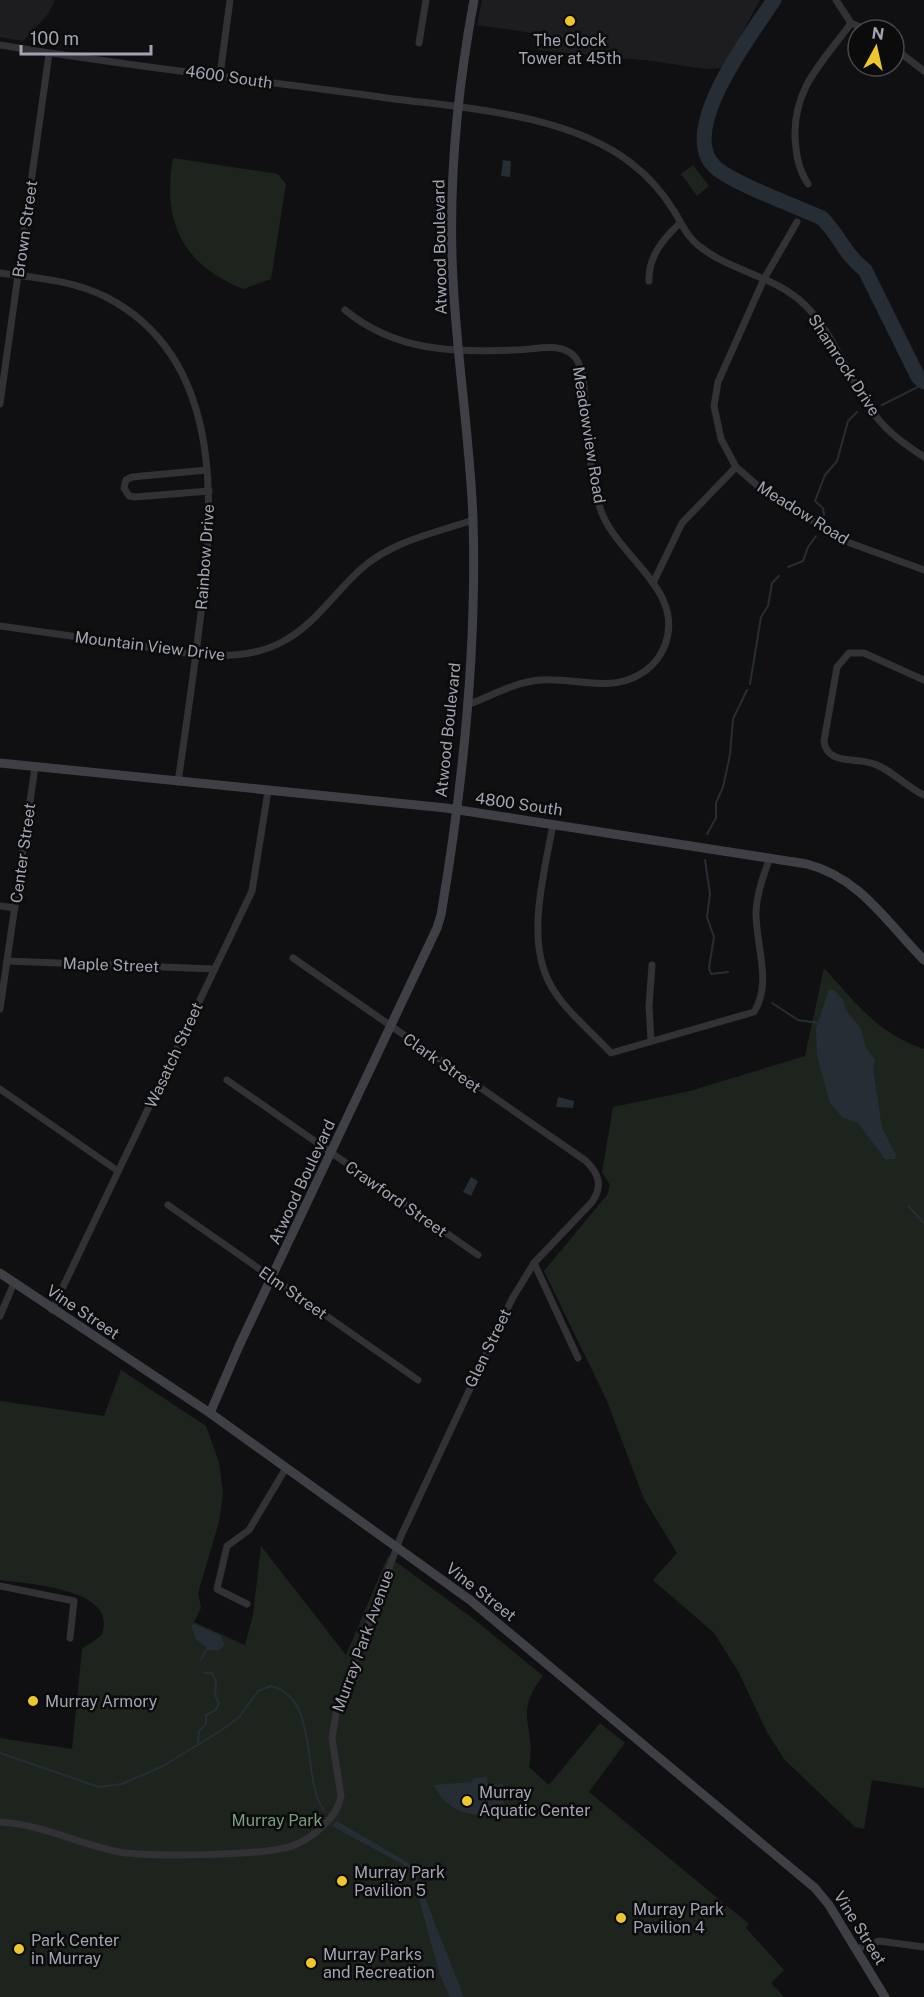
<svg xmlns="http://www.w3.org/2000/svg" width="924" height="1997" font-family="'Public Sans',sans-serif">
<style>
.built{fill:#1d1c1f}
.green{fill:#1d241e}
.water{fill:#272d35}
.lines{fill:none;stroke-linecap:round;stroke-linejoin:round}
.stream{stroke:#272d35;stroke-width:2}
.river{stroke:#272d35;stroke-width:15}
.street{stroke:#313136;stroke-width:7}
.secondary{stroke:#3f4046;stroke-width:9}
.poi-dot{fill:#efc72b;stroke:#0b0b0c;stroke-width:2}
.labels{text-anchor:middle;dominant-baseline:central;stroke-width:5;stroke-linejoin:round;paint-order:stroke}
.poi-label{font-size:16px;fill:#a1a4b2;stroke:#0b0b0c;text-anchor:start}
.street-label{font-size:16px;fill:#a1a4b2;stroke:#0b0b0c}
.park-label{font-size:16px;fill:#789d7f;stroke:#0b0b0c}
</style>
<rect width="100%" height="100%" fill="#101012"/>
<g class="built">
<polygon points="0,0 55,0 48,14 23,41 0,37"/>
<polygon points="482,0 760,0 742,33 728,68 705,69 652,61 537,50 539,34 477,25"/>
</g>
<g class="green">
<path d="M173,158L278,174L286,184L271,279L243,289C182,264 162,222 173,158Z"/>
<polygon points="693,165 709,186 697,196 681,174"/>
<path d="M824,968C856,1003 878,1034 924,1049V1788L872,1780L864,1829L855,1827L784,1759L767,1732L738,1671L714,1633L653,1580L677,1553L644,1499L607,1401L544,1271L607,1195L610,1185L602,1172L613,1107L690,1091L805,1056Z"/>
<path d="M121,1370L206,1426L219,1462L223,1493L219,1522L198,1593L201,1608L194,1622L245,1645L253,1615L261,1546L346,1655L388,1556L475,1620L543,1676C512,1714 537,1728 529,1767L549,1785L600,1723L625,1743L589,1792L749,1924L746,1928L784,1970L771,1983L784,1997H0V1738L72,1749L82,1649L101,1636C122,1589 29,1584 0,1580V1401L104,1416Z"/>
</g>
<g class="water">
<polygon points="503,160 511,161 510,177 501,176"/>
<polygon points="829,990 834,990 843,1000 846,1010 861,1029 866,1048 875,1060 873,1069 882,1128 896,1155 895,1159 885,1159 858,1123 843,1118 830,1103 817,1055 816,1028"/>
<polygon points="558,1097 574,1101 573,1108 556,1107"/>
<polygon points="471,1177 478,1181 471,1196 463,1192"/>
<polygon points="194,1624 220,1635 225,1645 218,1650 209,1650 196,1639 191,1625"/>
<path d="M487,1777L488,1785L503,1784L504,1812L489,1813L487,1794L485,1795L481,1815C460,1814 443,1805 434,1785L472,1782L473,1778Z"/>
<polygon points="337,1821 412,1865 464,1997 450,1997 440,1975 412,1874 402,1864 332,1826"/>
</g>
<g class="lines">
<g class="stream">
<polyline points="882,405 924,384"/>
<polyline points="824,515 823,508 815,501 825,475 837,461 848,421 857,412"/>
<polyline points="788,567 803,561 808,547 816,536"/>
<polyline points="750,684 761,617 768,606 772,583 779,576"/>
<polyline points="707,834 716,818 716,803 723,787 730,755 733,719 747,690"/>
<polyline points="705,860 710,894 707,917 714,937 709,968 711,974 728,972"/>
<polyline points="772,1003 798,1020 818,1023"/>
<polyline points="908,1206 924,1223"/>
<polyline points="201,1659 207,1649"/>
<polyline points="198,1744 199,1731 206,1724 206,1715 216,1710 219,1703 215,1696 216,1681 212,1673 204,1673"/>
<path d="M0,1753L99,1787L122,1784L163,1766L222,1730L239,1717L258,1691L271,1686C321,1698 300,1780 325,1812"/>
</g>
<path class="river" d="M774,0C753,32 676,131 715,167C732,183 798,207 822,218C839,235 845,255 865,270L918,377L924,382"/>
<g class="street">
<polyline points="851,23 867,30"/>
<polyline points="419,43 426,0"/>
<path d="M0,45C124,66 249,79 373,96C455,108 564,111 631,163C648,176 663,193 674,211C682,224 687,237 699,246C731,272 777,276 806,306C836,337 849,381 875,415C888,433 906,445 924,457"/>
<polyline points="894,48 924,71"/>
<polyline points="220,75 230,0"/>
<path d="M808,184C798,168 796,155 795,136C794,86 824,61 851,23L836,0"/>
<polyline points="797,222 764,279 718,382 714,406 721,439 736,467 765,492 850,543 924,570"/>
<path d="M0,273C37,278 72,280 106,297C231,361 213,522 198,637C192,686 185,734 178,782"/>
<path d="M649,281C648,257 663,239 680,223"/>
<path d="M345,310C396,352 452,352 516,350C531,350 553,344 567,351C578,356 580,366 583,377C588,420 587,467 600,508C615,556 686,589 665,645C659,661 646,673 630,679C602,690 569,677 540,680C515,682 491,696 467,705"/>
<polyline points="0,404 49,54"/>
<polyline points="207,470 132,477 126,480 124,488 129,496 135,497 209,491"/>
<polyline points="653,583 682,523 736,467"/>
<path d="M0,626C40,632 81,637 121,643C173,650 233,668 282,642C315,625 334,593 361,569C392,541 435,533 473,520"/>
<path d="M924,680L864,653H849L837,667L824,741C826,764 854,758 871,763C890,768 906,787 924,795"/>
<path d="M553,824C545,871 525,938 550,984C563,1009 591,1031 611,1053L754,1012C773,982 755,944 756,911C757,892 764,875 770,857"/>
<polyline points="0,906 15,908"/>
<polyline points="7,961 214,969"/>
<polyline points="0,1009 35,767"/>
<polyline points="651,1041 649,1006 652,965"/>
<polyline points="227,1080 478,1255"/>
<polyline points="0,1089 118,1171"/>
<polyline points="168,1205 418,1380"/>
<polyline points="534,1263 578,1358"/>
<polyline points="52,1310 252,891 268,791"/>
<polyline points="0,1316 14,1283"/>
<polyline points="0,1586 74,1601 70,1638"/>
<polyline points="247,1604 217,1589 227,1546 249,1530 286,1468"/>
<path d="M0,1822C41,1824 79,1844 119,1852C151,1857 263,1856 292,1846C312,1839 338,1817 341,1796L332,1738L337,1708L401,1536L512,1299L534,1263L592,1202C603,1186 599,1174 586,1161L293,958"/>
<polyline points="857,1949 879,1941 924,1947"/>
</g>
<g class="secondary">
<path d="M0,763L446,808L807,864C861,878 887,923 924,960"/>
<polyline points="0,1273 210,1413 470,1600 815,1888 829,1905 885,1997"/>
<path d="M210,1413L239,1346L437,928L441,915C463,785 477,651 473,519C470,439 457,360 453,280C448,187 457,91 474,0"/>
</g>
</g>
<g class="poi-dot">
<circle cx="570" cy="21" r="6"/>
<circle cx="33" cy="1701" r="6"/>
<circle cx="467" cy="1801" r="6"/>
<circle cx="342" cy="1881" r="6"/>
<circle cx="621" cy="1918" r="6"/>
<circle cx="19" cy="1949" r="6"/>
<circle cx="311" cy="1963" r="6"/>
</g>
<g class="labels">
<g class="poi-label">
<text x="570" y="40" text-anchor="middle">The Clock<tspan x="570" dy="18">Tower at 45th</tspan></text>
<text x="45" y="1701">Murray Armory</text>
<text x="479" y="1792">Murray<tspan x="479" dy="18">Aquatic Center</tspan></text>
<text x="354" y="1872">Murray Park<tspan x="354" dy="18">Pavilion 5</tspan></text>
<text x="633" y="1909">Murray Park<tspan x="633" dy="18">Pavilion 4</tspan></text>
<text x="31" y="1940">Park Center<tspan x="31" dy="18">in Murray</tspan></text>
<text x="323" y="1954">Murray Parks<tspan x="323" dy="18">and Recreation</tspan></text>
</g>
<g class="street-label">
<text transform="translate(229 77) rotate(8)">4600 South</text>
<text transform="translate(25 229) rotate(-82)">Brown Street</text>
<text transform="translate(440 247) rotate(-91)">Atwood Boulevard</text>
<text transform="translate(844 365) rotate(57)">Shamrock Drive</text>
<text transform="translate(589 435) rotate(81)">Meadowview Road</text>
<text transform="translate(803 513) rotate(32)">Meadow Road</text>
<text transform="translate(205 557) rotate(-86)">Rainbow Drive</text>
<text transform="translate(150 646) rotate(7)">Mountain View Drive</text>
<text transform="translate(448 730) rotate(-84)">Atwood Boulevard</text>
<text transform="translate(519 804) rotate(8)">4800 South</text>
<text transform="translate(23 853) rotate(-82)">Center Street</text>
<text transform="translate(111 965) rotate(2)">Maple Street</text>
<text transform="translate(174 1055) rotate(-65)">Wasatch Street</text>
<text transform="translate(442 1063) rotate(35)">Clark Street</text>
<text transform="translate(302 1182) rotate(-65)">Atwood Boulevard</text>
<text transform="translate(396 1199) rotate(35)">Crawford Street</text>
<text transform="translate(293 1293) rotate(35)">Elm Street</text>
<text transform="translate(83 1312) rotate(34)">Vine Street</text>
<text transform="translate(488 1348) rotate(-64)">Glen Street</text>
<text transform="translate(481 1592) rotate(38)">Vine Street</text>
<text transform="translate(363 1641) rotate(-70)">Murray Park Avenue</text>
<text transform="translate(860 1928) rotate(58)">Vine Street</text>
</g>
<g class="park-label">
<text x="277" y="1820">Murray Park</text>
</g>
</g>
<g transform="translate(876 48) rotate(8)"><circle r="28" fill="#0b0b0c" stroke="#47484e" stroke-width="1.5"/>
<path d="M0-4.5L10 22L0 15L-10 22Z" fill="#efc72b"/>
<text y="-9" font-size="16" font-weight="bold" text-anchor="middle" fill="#a1a4b2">N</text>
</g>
<path d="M21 45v9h130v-9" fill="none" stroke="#a1a4b2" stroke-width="3"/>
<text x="30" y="45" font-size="18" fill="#a1a4b2" stroke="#0b0b0c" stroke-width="4.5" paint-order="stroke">100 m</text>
</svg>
